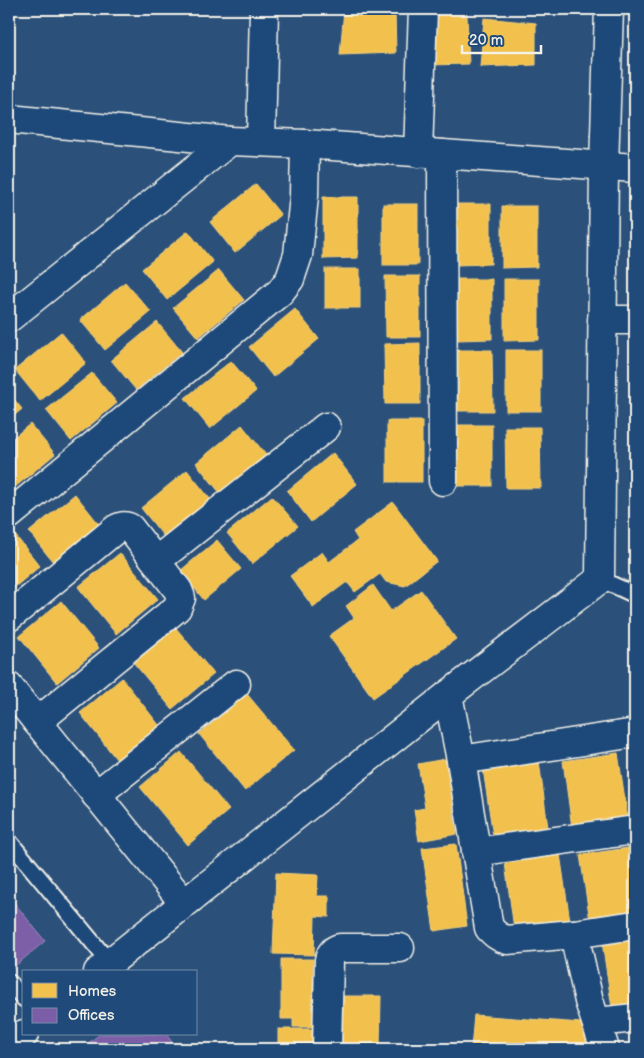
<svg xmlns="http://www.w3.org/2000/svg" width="644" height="1058" font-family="'Balsamiq Sans',sans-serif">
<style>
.homes{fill:#f2c14e;stroke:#f3cf7c}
.offices{fill:#7b5ea7;stroke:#9f8aba}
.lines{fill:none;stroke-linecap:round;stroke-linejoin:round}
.service-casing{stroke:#f4f1e8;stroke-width:19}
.minor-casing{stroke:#f4f1e8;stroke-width:31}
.service{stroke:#1f4a7a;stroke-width:15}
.minor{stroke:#1f4a7a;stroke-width:28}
</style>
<rect width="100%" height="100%" fill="#2b517b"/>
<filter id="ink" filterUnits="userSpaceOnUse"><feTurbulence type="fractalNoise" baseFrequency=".02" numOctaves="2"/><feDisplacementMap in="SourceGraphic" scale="10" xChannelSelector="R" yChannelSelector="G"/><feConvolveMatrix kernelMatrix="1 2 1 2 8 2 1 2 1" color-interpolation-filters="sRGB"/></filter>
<g filter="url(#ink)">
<g class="homes">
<polygon points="344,9 372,9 395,11 396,53 340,55"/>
<polygon points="429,15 467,15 469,64 429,65"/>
<polygon points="484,18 536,23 536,65 480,67"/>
<polygon points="256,184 281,215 235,253 210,222"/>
<polygon points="323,197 358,197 358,258 323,259"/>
<rect x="383" y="204" width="35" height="61"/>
<polygon points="456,204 491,204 491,264 456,265"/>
<polygon points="502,206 537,206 537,267 502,268"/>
<polygon points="188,231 213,262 167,300 142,269"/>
<rect x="325" y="269" width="35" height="39"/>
<polygon points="219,270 244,300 198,338 173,308"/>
<polygon points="385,276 420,276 420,337 386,337"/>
<polygon points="457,279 492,279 492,339 458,340"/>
<polygon points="504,279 539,279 539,340 504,341"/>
<polygon points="125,282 151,312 105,350 80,320"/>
<polygon points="295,309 319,339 273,377 249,347"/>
<polygon points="157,322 182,352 136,390 111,360"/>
<polygon points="61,332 86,363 40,401 15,370"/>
<polygon points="420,343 420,404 385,404 384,344"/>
<polygon points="458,350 492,350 493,411 458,411"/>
<rect x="506" y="350" width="35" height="61"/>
<polygon points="231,361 256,391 210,429 185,398"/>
<polygon points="92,373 117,403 71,441 46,410"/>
<polygon points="9,393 22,409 9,420"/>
<rect x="387" y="421" width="35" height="61"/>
<polygon points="30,424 55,454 9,492 9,441"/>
<polygon points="242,425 266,455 220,493 196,463"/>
<rect x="457" y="425" width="35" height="61"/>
<polygon points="505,427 540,427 541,488 506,488"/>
<polygon points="333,453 357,484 311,522 287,491"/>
<polygon points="187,470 211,500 165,538 141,508"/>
<polygon points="75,494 99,524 53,562 29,532"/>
<polygon points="272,496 298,526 252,564 227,533"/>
<polygon points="393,502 437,561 405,586 386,582 380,574 355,592 347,582 313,607 290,576 322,552 329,562 358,540 353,532"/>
<polygon points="15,535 40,566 9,592 9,540"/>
<polygon points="217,540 241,569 204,600 180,571"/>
<polygon points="120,553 158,599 116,634 78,587"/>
<polygon points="373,585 391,611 421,590 456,639 373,698 329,636 354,618 346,606"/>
<polygon points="61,601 99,648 57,683 19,636"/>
<polygon points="176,628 214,674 172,709 133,662"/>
<polygon points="122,678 159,725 117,760 80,713"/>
<polygon points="247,694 294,750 245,791 199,734"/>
<polygon points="181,752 229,810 188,845 140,787"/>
<polygon points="618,753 628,820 572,828 563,761"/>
<polygon points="445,759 457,834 419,841 414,810 425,808 418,764"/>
<polygon points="539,761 548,828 493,836 483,769"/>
<polygon points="456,844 467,926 434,931 422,848"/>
<polygon points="635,847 635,915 590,921 580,855"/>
<polygon points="560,854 570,921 514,929 505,863"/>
<polygon points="276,873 318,875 317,896 329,896 329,917 315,916 314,955 273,954"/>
<polygon points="635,937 635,1005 612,1008 602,942"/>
<polygon points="281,959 313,959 312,1027 293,1027 293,1019 281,1019"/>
<polygon points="341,996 381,996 380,1048 340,1047"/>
<polygon points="474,1015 595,1024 593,1049 471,1049"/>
<rect x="278" y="1029" width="34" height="20"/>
</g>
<g class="offices">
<polygon points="9,896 45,941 9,971"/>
<polygon points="100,1034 166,1034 177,1049 81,1049"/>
</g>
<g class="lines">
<g class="service-casing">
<g id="service">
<polyline points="600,579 635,595"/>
<polyline points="9,841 109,962"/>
<polyline points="9,982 24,999"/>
</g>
</g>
<g class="minor-casing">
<g id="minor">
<polyline points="9,119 230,141 305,144 635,168"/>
<polyline points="261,142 264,9"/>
<polyline points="418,153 423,9"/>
<polyline points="442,154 443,481"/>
<polyline points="9,318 230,141"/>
<polyline points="602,320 635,320"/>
<polyline points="9,515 280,292 290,279 298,255 304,196 305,144"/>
<polyline points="156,561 326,427"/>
<path d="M9,617L116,529C121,526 125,525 130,528L178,590L181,598L177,608L37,722"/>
<polyline points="9,687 184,903"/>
<path d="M448,695L461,760L489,928C495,934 499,938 507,940L574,934L589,1001L605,1049"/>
<polyline points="461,760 635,733"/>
<polyline points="96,795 236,684"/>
<polyline points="476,852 635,830"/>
<polyline points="574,934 635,925"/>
<polyline points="98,972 448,695 600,579 604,166 609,9"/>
<polyline points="597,1022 635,1018"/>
<polyline points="9,1046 24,1034"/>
<path d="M327,1049L329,960C331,953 333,950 340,948H400"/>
</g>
</g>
<use href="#service" class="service"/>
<use href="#minor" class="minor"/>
</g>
</g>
<rect width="644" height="1058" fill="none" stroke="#1f4a7a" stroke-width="30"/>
<rect x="15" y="15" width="614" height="1028" fill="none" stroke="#f4f1e8" stroke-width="2" filter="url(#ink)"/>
<rect x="22" y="970" width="175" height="65" fill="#1f4a7a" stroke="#748da6"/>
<rect x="32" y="983" width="25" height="15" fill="#f2c14e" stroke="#748da6"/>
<text x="68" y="996" font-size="15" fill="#f4f1e8">Homes</text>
<rect x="32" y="1008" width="25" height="15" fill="#7b5ea7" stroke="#748da6"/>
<text x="68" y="1020" font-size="15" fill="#f4f1e8">Offices</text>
<path d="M462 45v8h79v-8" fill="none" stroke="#f4f1e8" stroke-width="2.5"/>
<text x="469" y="45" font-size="15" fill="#f4f1e8" stroke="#1f4a7a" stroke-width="4" paint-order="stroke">20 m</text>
</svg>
